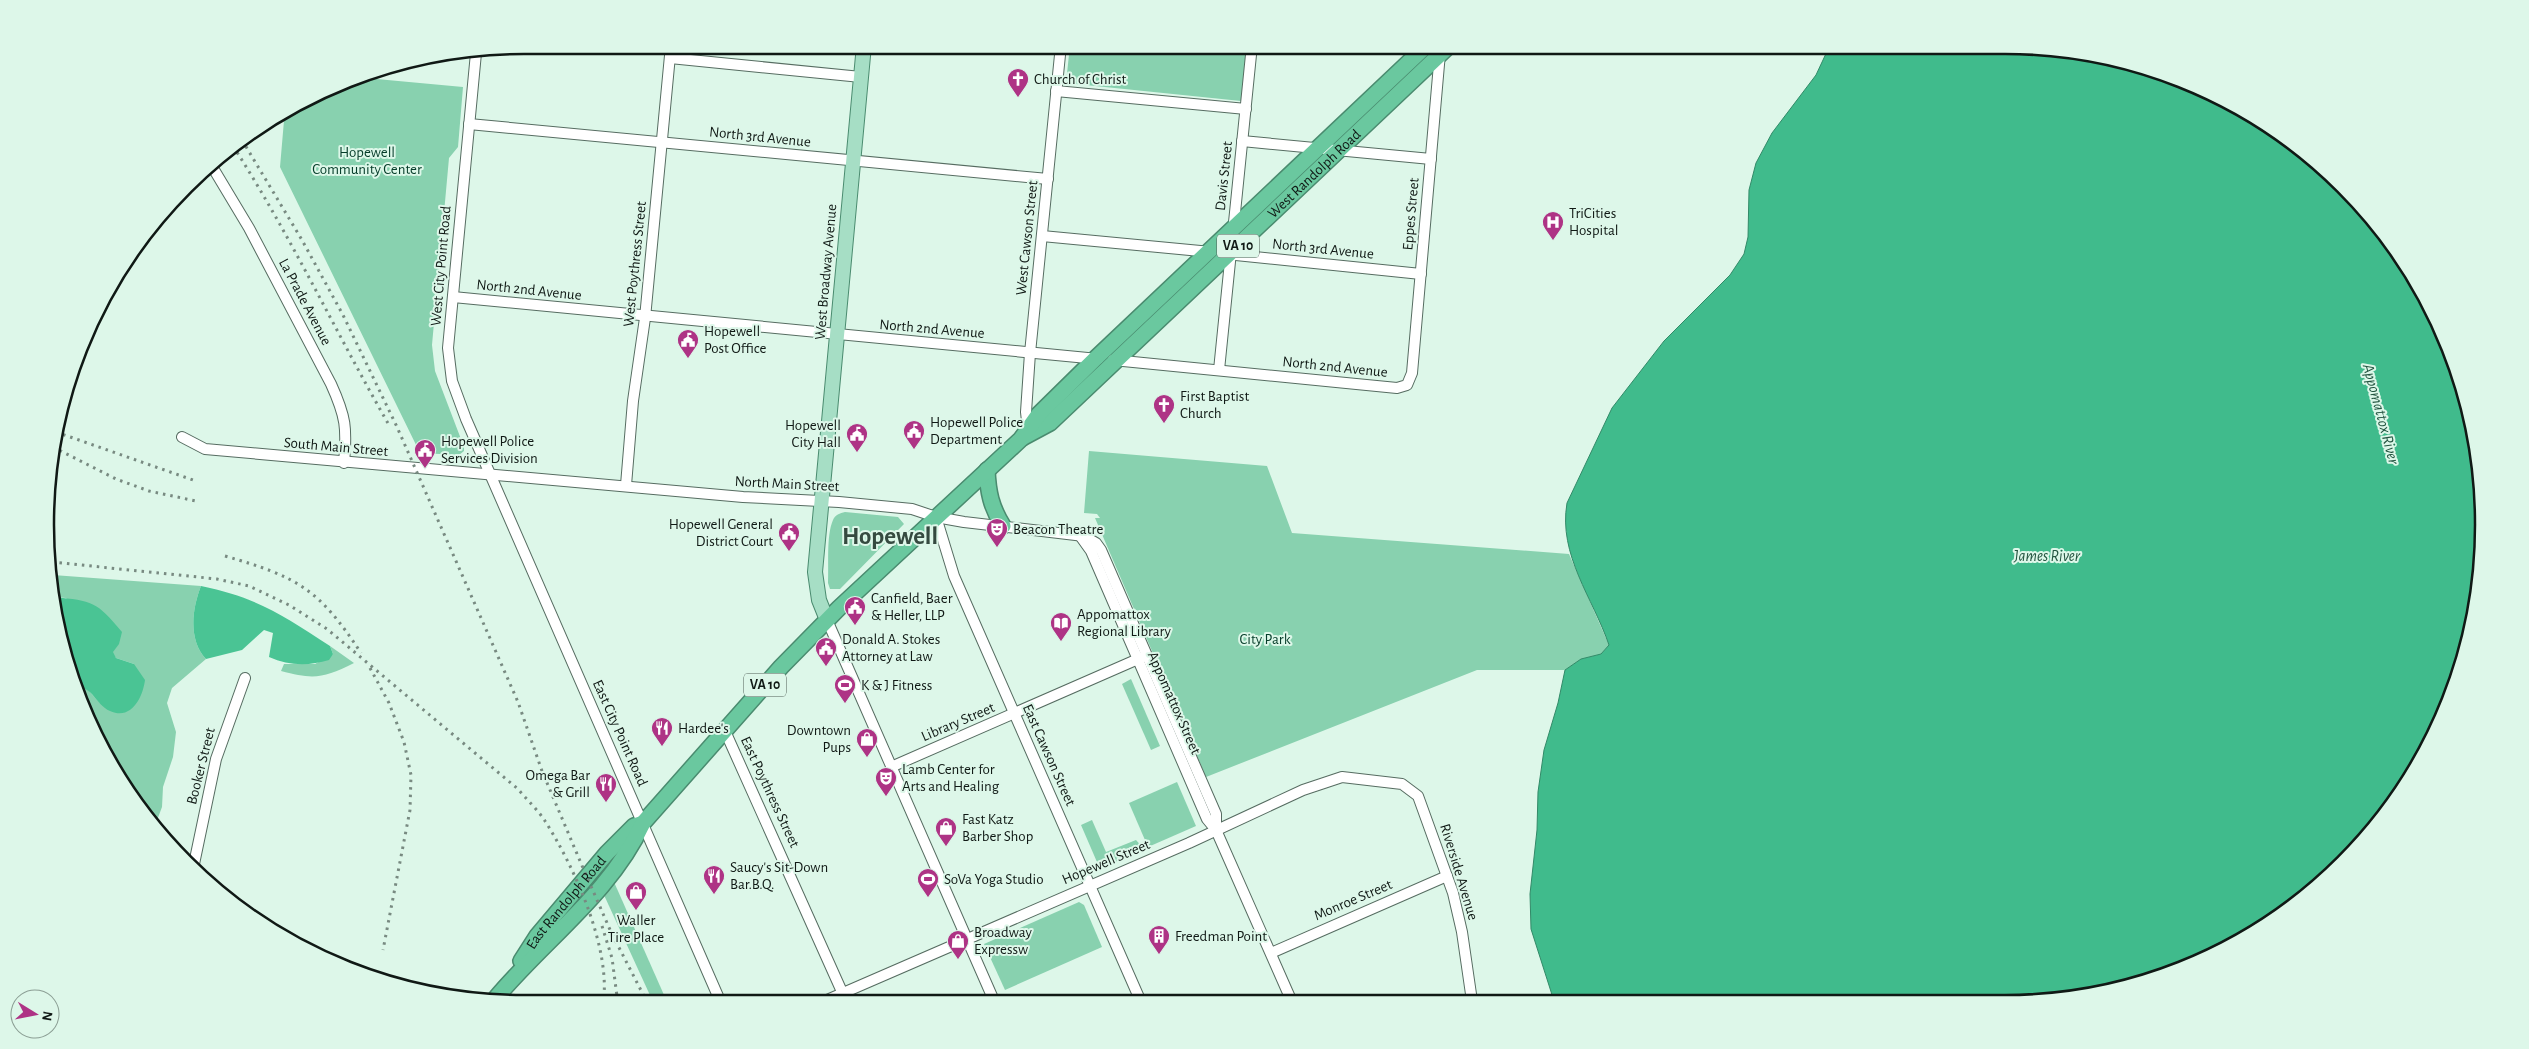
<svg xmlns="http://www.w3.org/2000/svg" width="2529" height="1049" font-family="'Alegreya Sans',sans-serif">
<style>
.green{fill:#88d1af}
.forest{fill:#4ac494}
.water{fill:#40bb8c;stroke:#328a68}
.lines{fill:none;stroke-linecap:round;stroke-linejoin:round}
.minor-casing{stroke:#566c61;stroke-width:12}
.major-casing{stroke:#4a8b6f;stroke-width:16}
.highway-casing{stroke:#4a8b6f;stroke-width:18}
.minor{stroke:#fff;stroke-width:10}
.major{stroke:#a6dec5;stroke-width:14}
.highway{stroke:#6ac89f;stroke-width:15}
.rail{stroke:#788a81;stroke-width:3;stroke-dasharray:2.5 5;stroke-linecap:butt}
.labels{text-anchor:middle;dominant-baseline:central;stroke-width:4;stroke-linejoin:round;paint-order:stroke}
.shield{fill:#ddf7e9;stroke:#4e5c55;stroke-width:1}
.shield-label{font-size:14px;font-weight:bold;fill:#101915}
.poi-label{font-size:15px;fill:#101915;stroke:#ddf7e9;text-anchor:start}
.street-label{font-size:15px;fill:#101915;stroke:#ddf7e9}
.park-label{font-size:15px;fill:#053c29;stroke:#ddf7e9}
.water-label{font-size:16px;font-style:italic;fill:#245541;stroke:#ddf7e9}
.town-label{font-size:25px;font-weight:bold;fill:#354a40;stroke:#ddf7e9}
.rim{fill:none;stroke:#101915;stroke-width:2.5}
</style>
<rect width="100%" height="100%" fill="#ddf7e9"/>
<g class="green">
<polygon points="1070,45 1247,45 1241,101 1066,83"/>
<polygon points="355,77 463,87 458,147 449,158 432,345 435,371 464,447 464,451 459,455 420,453 280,167 285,109"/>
<polygon points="1089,451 1267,466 1292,533 1569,554 1609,645 1601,654 1581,659 1565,670 1477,670 1206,777 1095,518 1100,518 1097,514 1084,513"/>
<path d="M845,512L898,517L904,524L840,589H830L828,583C829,566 826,536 833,520C835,515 840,513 845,512Z"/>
<path d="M53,575L201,586C192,609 188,640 206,659L172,688L167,703L176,732L173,757L163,787L162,807L156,823L126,791L81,708L75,687L87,689L100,703L134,664L116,658L66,598L54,597Z"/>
<path d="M330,646L354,663C324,678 314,680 281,671L284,664H315L333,654Z"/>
<polygon points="1131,679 1160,746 1151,750 1122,684"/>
<polygon points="1177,782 1196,826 1148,847 1129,803"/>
<polygon points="1092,820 1106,852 1136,840 1144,849 1100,869 1081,825"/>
<polygon points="614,882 668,1004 654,1004 604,895"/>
<polygon points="1079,902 1084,905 1102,947 1005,990 984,944"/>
</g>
<g class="forest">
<path d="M201,586C256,597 284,616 330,646L333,654L329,660C309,666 289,666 269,657L273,633L264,630L242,650L206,659C188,640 192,609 201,586Z"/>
<path d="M54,597C93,601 96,601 122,632L119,644L113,652L116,658L134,664L145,680C143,696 132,721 110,711C95,704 93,686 75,687L54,618Z"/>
</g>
<path class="water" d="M1830,45H2004L2158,70L2244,109L2320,164L2385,232L2434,312L2468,400L2483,493L2480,587L2459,678L2403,791L2320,885L2216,955L2067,1000L1554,1001L1531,929L1530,894L1537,830L1538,792L1544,750L1558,703L1565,670L1581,659L1601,654L1609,645C1593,598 1558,555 1567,503L1612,408L1664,341L1730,275L1744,254L1748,237L1749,190L1756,163L1772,133L1816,75Z"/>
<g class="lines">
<g class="minor-casing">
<g id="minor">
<polyline points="476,53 448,348 452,381 466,419 721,1003"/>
<polyline points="670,58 861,77"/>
<polyline points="1056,91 1246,109"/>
<polyline points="469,124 1048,179"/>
<polyline points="1242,141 1431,159"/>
<path d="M210,163L249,228L331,384C346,417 347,428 344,463"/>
<polyline points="1042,236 1211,252"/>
<polyline points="1226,254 1421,274"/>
<polyline points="453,297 1098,359"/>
<polyline points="1113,360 1397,388 1407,385 1412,373 1440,53"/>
<polyline points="1219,370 1252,45"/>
<polyline points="1028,430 1026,412 1030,353 1061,45"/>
<polyline points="182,437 205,449 743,497 839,502 912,509 936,517 964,522 1084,536 1096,543 1101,550 1216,814 1216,830"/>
<polyline points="626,485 633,401 645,318 671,45"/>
<polyline points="936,517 954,576 1141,1002"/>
<polyline points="1081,537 1091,551 1207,819 1216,830 1292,1002"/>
<polyline points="827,620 995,1003"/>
<polyline points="725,731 847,1003"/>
<polyline points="891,767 1145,656"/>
<polyline points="194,864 216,759 245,678"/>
<polyline points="1271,953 1447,876"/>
<polyline points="820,1003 1189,843 1303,790 1342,777 1402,784 1418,796 1453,893 1462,932 1472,1001"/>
</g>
</g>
<g class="major-casing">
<polyline id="major" points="827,620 819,600 815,572 864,45"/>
</g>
<g class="highway-casing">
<g id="highway">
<path id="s1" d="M1022,438L1050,423L1450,45"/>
<path d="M987,470C988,492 991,507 1003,526"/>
<path id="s2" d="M521,961L537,936L607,853L634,826L643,823"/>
<path d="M495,999C544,940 611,893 643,823L781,667L839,608L1021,439L1039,414L1095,359L1427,45"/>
</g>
</g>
<use href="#minor" class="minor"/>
<use href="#major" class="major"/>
<use href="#highway" class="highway"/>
<g class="rail">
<polyline points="242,140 302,240 343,315 397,427 518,702 542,771 583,868 611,932 648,1004"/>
<path d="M233,146C291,236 336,333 389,425"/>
<polyline points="56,432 193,480"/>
<polyline points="53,447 116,479 149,491 196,501"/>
<path d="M225,556C298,577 319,589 361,653"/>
<path d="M52,562L217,579L249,586L289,605L327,629L518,789C527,800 538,810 545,821C574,866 612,950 603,1004"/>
<polyline points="370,668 389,703 404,742 411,775 410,810 383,950"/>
<polyline points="602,926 612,958 618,1004"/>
</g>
</g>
<defs>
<g id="church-pin" transform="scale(1.125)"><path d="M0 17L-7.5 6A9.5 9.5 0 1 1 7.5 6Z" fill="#ae3385" stroke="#ddf7e9"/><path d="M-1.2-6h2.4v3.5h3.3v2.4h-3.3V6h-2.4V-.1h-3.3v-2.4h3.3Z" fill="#fff"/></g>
<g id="hospital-pin" transform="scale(1.125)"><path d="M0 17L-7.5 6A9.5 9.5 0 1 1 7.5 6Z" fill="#ae3385" stroke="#ddf7e9"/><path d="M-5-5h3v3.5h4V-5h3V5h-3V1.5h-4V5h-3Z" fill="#fff"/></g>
<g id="civic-pin" transform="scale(1.125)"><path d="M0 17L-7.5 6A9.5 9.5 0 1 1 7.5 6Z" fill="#ae3385" stroke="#ddf7e9"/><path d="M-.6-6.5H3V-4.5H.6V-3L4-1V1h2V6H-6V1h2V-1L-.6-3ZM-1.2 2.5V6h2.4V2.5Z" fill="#fff"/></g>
<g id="theatre-pin" transform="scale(1.125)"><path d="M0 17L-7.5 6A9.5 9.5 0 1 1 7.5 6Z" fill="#ae3385" stroke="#ddf7e9"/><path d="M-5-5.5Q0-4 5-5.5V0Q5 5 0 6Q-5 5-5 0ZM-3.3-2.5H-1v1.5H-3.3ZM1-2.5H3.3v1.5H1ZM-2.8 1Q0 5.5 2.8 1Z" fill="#fff"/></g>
<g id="library-pin" transform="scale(1.125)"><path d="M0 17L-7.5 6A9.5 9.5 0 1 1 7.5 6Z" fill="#ae3385" stroke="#ddf7e9"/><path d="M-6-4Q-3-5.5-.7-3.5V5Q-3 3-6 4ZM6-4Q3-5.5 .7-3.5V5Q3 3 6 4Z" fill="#fff"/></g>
<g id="stadium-pin" transform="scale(1.125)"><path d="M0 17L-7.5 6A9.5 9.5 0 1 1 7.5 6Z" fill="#ae3385" stroke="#ddf7e9"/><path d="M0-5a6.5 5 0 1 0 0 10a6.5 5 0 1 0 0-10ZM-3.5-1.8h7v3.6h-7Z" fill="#fff"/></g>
<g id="restaurant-pin" transform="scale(1.125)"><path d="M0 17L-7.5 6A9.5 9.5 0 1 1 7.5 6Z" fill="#ae3385" stroke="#ddf7e9"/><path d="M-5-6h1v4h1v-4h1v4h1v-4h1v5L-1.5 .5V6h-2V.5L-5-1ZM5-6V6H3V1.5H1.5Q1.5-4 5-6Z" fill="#fff"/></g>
<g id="shop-pin" transform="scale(1.125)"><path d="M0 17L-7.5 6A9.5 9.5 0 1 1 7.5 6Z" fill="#ae3385" stroke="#ddf7e9"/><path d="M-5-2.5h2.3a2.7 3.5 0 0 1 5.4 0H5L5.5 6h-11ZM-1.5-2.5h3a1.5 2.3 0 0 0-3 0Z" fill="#fff"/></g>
<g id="building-pin" transform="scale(1.125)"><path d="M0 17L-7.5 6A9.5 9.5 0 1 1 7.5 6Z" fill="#ae3385" stroke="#ddf7e9"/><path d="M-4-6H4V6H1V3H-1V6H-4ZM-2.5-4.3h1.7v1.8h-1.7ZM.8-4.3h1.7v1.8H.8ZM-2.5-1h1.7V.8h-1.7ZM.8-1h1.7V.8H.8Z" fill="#fff"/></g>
</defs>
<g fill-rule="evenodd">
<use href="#church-pin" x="1018" y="79"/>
<use href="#hospital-pin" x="1553" y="222"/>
<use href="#civic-pin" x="688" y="340"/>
<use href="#church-pin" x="1164" y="405"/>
<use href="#civic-pin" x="914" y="431"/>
<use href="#civic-pin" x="857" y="434"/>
<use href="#civic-pin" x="425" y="450"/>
<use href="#theatre-pin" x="997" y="529"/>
<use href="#civic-pin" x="789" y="533"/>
<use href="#civic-pin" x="855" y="607"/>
<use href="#library-pin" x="1061" y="623"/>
<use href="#civic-pin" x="826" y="648"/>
<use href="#stadium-pin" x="845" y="685"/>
<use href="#restaurant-pin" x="662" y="728"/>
<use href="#shop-pin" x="867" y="739"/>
<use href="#theatre-pin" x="886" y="778"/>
<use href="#restaurant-pin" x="606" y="784"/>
<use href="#shop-pin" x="946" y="828"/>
<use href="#restaurant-pin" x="714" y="876"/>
<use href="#stadium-pin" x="928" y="879"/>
<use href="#shop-pin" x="636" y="892"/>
<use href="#building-pin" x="1159" y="936"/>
<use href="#shop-pin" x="958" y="941"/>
</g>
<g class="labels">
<g class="shield">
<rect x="1217" y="234.5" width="42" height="23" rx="4"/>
<rect x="744" y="673.5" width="42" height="23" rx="4"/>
</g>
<g class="shield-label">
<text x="1238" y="246">VA 10</text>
<text x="765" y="685">VA 10</text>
</g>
<g class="poi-label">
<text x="1034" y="79">Church of Christ</text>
<text x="1569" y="213">TriCities<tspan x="1569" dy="17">Hospital</tspan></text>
<text x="704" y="331">Hopewell<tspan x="704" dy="17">Post Office</tspan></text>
<text x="1180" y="396">First Baptist<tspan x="1180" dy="17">Church</tspan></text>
<text x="930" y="422">Hopewell Police<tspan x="930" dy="17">Department</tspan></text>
<text x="841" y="425" text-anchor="end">Hopewell<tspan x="841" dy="17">City Hall</tspan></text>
<text x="441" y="441">Hopewell Police<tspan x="441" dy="17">Services Division</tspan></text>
<text x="773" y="524" text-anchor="end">Hopewell General<tspan x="773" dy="17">District Court</tspan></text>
<text x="1013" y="529">Beacon Theatre</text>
<text x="871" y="598">Canfield, Baer<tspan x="871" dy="17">&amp; Heller, LLP</tspan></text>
<text x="1077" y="614">Appomattox<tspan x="1077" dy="17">Regional Library</tspan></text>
<text x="842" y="639">Donald A. Stokes<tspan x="842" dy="17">Attorney at Law</tspan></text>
<text x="861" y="685">K &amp; J Fitness</text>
<text x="678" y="728">Hardee's</text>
<text x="851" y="730" text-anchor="end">Downtown<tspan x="851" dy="17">Pups</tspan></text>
<text x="902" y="769">Lamb Center for<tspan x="902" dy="17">Arts and Healing</tspan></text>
<text x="590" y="775" text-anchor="end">Omega Bar<tspan x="590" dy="17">&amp; Grill</tspan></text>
<text x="962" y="819">Fast Katz<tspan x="962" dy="17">Barber Shop</tspan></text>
<text x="730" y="867">Saucy's Sit-Down<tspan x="730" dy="17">Bar.B.Q.</tspan></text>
<text x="944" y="879">SoVa Yoga Studio</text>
<text x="636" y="920" text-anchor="middle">Waller<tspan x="636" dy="17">Tire Place</tspan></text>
<text x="974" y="932">Broadway<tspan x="974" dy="17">Expressw</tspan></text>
<text x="1175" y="936">Freedman Point</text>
</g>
<g class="street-label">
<text transform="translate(760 137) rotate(6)">North 3rd Avenue</text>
<text stroke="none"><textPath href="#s1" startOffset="395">West Randolph Road</textPath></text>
<text transform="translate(1224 176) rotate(-84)">Davis Street</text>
<text transform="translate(1411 214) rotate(-85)">Eppes Street</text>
<text transform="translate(1027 238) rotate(-84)">West Cawson Street</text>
<text transform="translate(1323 249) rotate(6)">North 3rd Avenue</text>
<text transform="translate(635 264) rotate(-84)">West Poythress Street</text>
<text transform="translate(441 266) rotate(-85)">West City Point Road</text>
<text transform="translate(826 272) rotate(-85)">West Broadway Avenue</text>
<text transform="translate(529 290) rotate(6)">North 2nd Avenue</text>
<text transform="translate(305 302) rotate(62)">La Prade Avenue</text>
<text transform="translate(932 329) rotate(5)">North 2nd Avenue</text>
<text transform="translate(1335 367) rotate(6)">North 2nd Avenue</text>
<text transform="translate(336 447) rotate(5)">South Main Street</text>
<text transform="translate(787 484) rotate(3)">North Main Street</text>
<text transform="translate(1174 703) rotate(66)">Appomattox Street</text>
<text transform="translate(958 722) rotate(-23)">Library Street</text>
<text transform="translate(620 733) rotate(66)">East City Point Road</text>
<text transform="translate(1049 755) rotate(66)">East Cawson Street</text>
<text transform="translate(201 766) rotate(-76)">Booker Street</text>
<text transform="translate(770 792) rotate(65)">East Poythress Street</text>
<text transform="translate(1106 862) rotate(-23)">Hopewell Street</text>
<text transform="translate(1459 872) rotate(73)">Riverside Avenue</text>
<text transform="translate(1353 900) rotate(-23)">Monroe Street</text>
<text stroke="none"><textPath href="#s2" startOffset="74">East Randolph Road</textPath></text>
</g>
<g class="park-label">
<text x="367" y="152">Hopewell<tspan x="367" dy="17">Community Center</tspan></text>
<text x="1265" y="639">City Park</text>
</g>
<g class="water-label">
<text transform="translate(2381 414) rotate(75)">Appomattox River</text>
<text x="2047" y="556">James River</text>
</g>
<g class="town-label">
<text x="890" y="536">Hopewell</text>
</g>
</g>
<path d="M0 0H2529V1049H0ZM524 54H2005A470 470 0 0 1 2475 524V525A470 470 0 0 1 2005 995H524A470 470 0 0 1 54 525V524A470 470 0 0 1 524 54Z" fill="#ddf7e9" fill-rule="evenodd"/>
<path class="rim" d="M524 54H2005A470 470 0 0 1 2475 524V525A470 470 0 0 1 2005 995H524A470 470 0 0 1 54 525V524A470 470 0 0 1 524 54Z"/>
<g transform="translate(35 1014) rotate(100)"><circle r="24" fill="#ddf7e9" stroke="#8b9e94"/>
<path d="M0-4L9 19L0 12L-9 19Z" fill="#ae3385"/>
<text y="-8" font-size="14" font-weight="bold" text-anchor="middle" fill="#101915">N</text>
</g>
</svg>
